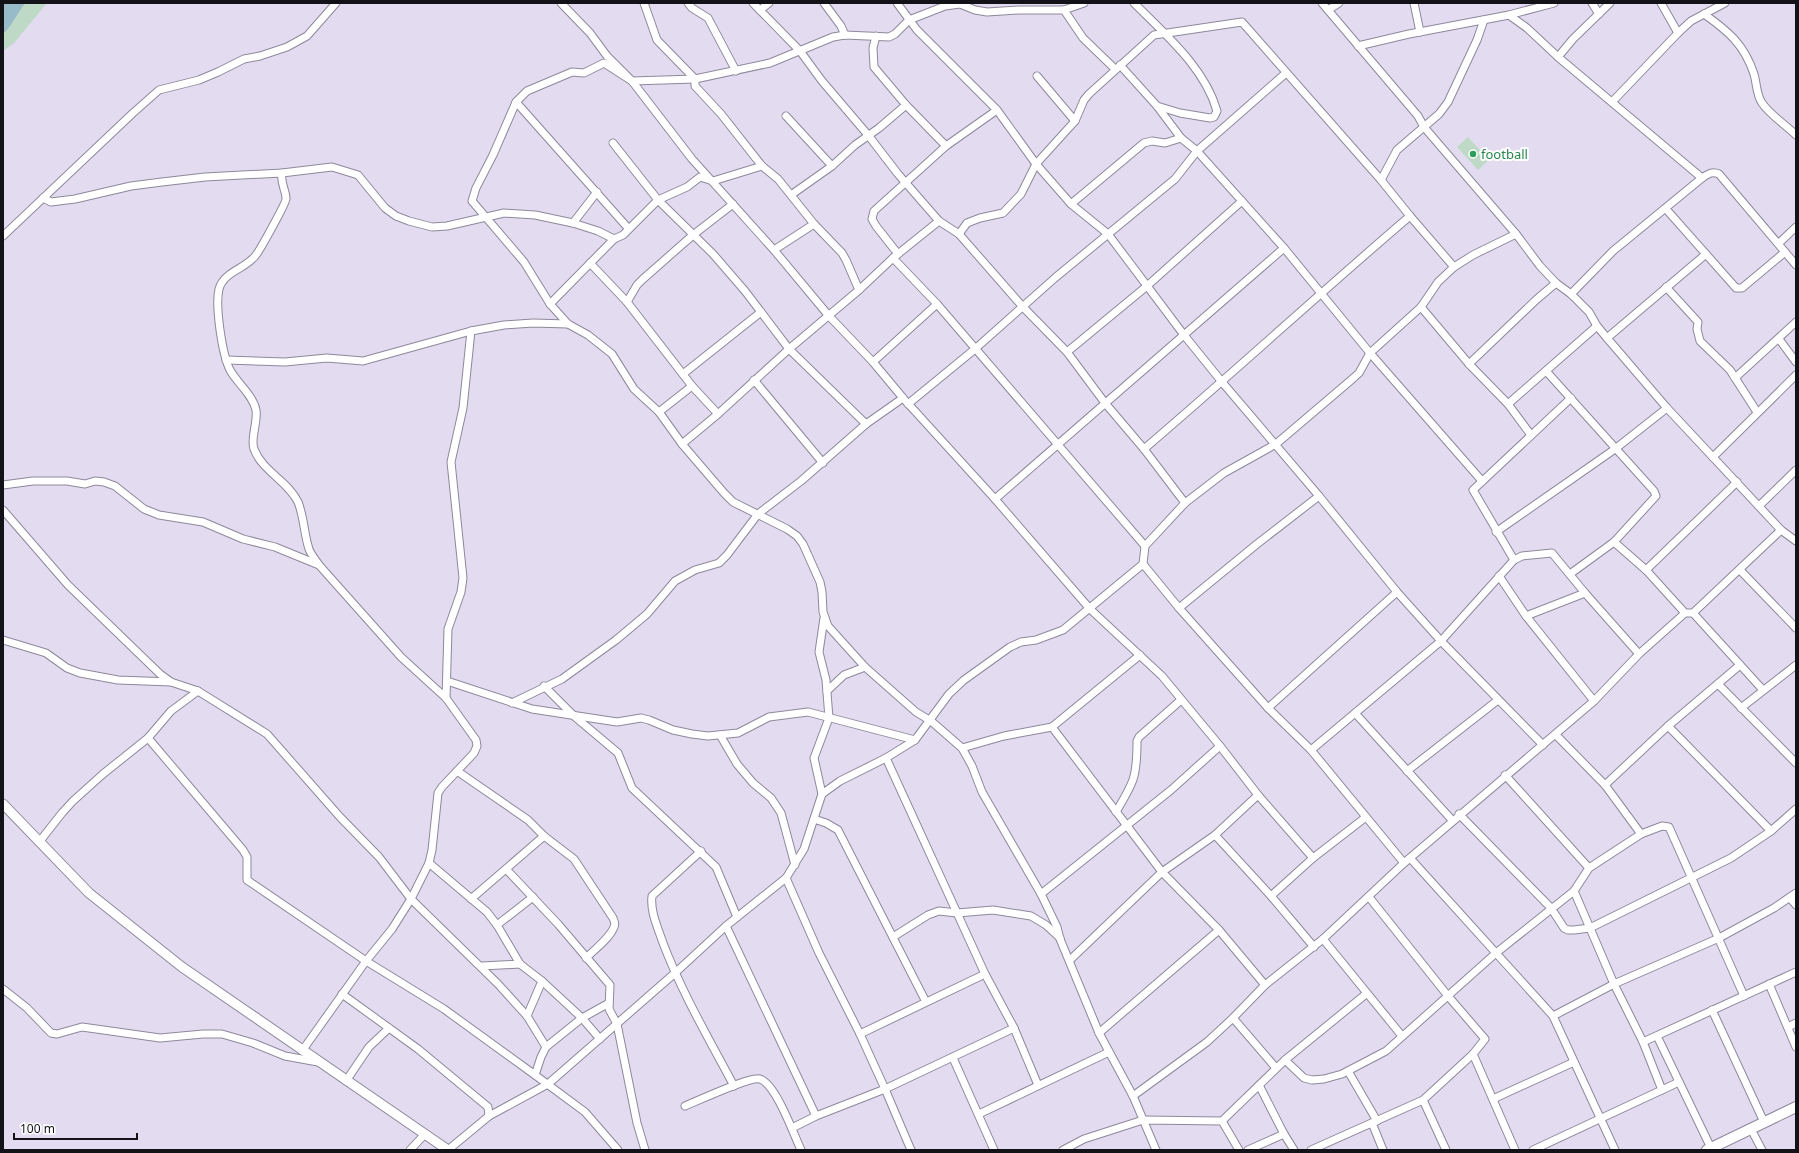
<svg xmlns="http://www.w3.org/2000/svg" width="1799" height="1153" font-family="'Noto Sans',sans-serif">
<style>
.green{fill:#bedac7}
.water{fill:#97bbc9}
.lines{fill:none;stroke-linecap:round;stroke-linejoin:round}
.minor-casing{stroke:#8e889b;stroke-width:9}
.tertiary-casing{stroke:#8e889b;stroke-width:11}
.secondary-casing{stroke:#8e889b;stroke-width:12}
.minor{stroke:#fff;stroke-width:7}
.tertiary{stroke:#fff;stroke-width:9}
.secondary{stroke:#fff;stroke-width:10}
.leisure-dot{fill:#2e9e5b;stroke:#fff;stroke-width:1.5}
.labels{text-anchor:middle;dominant-baseline:central;stroke-width:4;stroke-linejoin:round;paint-order:stroke}
.leisure-label{font-size:13px;fill:#27864d;stroke:#fff;text-anchor:start}
</style>
<rect width="100%" height="100%" fill="#e3dcf1"/>
<g class="green">
<polygon points="25,3 47,3 14,43 3,51 3,34 8,29"/>
<polygon points="1468,137 1489,160 1478,170 1457,147"/>
</g>
<polygon class="water" points="3,3 25,3 8,29 3,34"/>
<g class="lines">
<g class="minor-casing">
<g id="minor">
<polyline points="561,3 590,33 607,56 632,81 692,159 774,250"/>
<polyline points="644,3 657,40 695,79 695,86 721,114 762,166"/>
<polyline points="688,3 692,8 708,18 736,71"/>
<polyline points="753,3 800,51 822,81 868,135 898,174 939,221 959,234 1022,306 1067,352 1105,403 1144,449 1185,503"/>
<polyline points="824,3 841,26 845,35"/>
<polyline points="897,3 917,30 997,110 1036,164 1071,204 1108,234 1184,335 1222,382 1319,496 1397,592 1441,641 1543,745"/>
<polyline points="1084,3 1064,10 1019,10 987,12 975,10 960,4 945,6 909,20 895,34 889,37 845,35 833,37 770,63 695,79 632,81 604,63 584,73 572,72 527,91 516,102 493,155 476,188 472,201 524,262 550,304 568,324 588,335 612,354 634,389 659,412 682,444 724,493 733,502 787,529 797,536 803,544 820,582 822,592 823,612 828,626 865,667 916,712 931,721 962,748 972,766 982,792 1041,894 1057,927 1060,939 1099,1033 1133,1096 1156,1150"/>
<path d="M1134,3C1165,34 1205,68 1217,111L1214,117L1210,118L1180,113L1157,106"/>
<polyline points="1322,3 1418,116 1424,127 1516,234 1540,266 1556,283 1571,294 1589,312 1597,326 1607,338 1667,408 1781,530 1796,541"/>
<polyline points="1414,3 1420,32"/>
<polyline points="1592,3 1599,14"/>
<polyline points="1661,3 1678,33"/>
<polyline points="760,10 769,3"/>
<polyline points="1064,10 1083,38 1115,69"/>
<polyline points="1328,10 1339,3"/>
<path d="M1704,14C1728,31 1744,44 1754,74C1757,84 1756,94 1762,103C1770,115 1786,125 1796,135"/>
<polyline points="1509,15 1554,3"/>
<polyline points="1358,46 1409,34 1509,15 1527,28 1558,57 1702,178"/>
<polyline points="1558,57 1573,39 1610,3"/>
<polyline points="1120,65 1157,106 1181,138 1197,151 1284,248 1370,353 1482,481"/>
<polyline points="1037,76 1075,121"/>
<polyline points="516,102 628,228"/>
<polyline points="1612,102 1678,33 1691,21 1725,3"/>
<polyline points="906,105 946,146"/>
<polyline points="786,116 832,166"/>
<polyline points="613,143 658,200 713,254 745,291 789,349 866,424"/>
<path d="M282,173C280,183 286,190 286,199C286,203 260,250 256,255C246,269 224,271 219,289C215,306 222,354 230,370C237,383 253,395 256,410C258,422 250,439 254,449C262,471 288,481 298,502C304,517 304,534 309,549C311,555 316,560 319,565L401,657L446,698L476,740L477,746L474,753L442,787L438,793L432,850L429,863L411,899L392,929L366,961L302,1051"/>
<polyline points="1381,180 1397,150 1439,114 1448,102 1477,40 1484,20"/>
<polyline points="791,195 832,166 855,145 879,128 906,105 874,67 873,48 876,36"/>
<polyline points="43,198 51,202 75,199 131,186 162,182 205,177 282,173 332,167 358,175 385,208 396,216 409,221 432,227 447,226 504,213 535,215 573,223 598,231 614,239 623,235 658,200 687,187 700,177 713,181 762,166 778,179 814,224 842,253 846,260 859,290"/>
<polyline points="1071,204 1144,143 1152,141 1165,143 1181,138"/>
<polyline points="1666,209 1736,288 1742,288 1785,252"/>
<polyline points="939,221 893,258 937,304 1145,546"/>
<polyline points="573,223 597,192"/>
<polyline points="814,224 774,250 829,316 873,362 903,398 995,499 1090,609 1162,676 1220,746 1258,795 1313,858"/>
<polyline points="959,234 967,223 980,218 1003,213 1021,194 1036,164 1075,121 1084,100 1089,94 1154,35 1242,22 1381,180 1410,216 1454,267"/>
<polyline points="3,236 133,113 159,90 199,80 218,72 244,59 260,56 287,47 307,36 336,3"/>
<polyline points="1779,243 1796,227"/>
<polyline points="898,254 876,226 872,219 874,211 946,146 997,110"/>
<polyline points="590,263 627,302 692,386 718,414"/>
<polyline points="1666,287 1698,322 1697,329 1700,341 1730,370 1757,412"/>
<path d="M1571,294L1613,251L1702,178C1708,174 1712,171 1719,174L1796,265"/>
<polyline points="627,302 637,285 643,279 693,235 733,204"/>
<polyline points="550,304 614,239"/>
<polyline points="1421,307 1469,364 1508,404 1531,435"/>
<polyline points="1607,338 1706,254"/>
<polyline points="1779,339 1796,362"/>
<polyline points="1067,352 1147,286 1242,201"/>
<polyline points="226,360 285,362 327,358 363,361 471,331 504,325 533,323 568,324"/>
<polyline points="873,362 937,304"/>
<polyline points="1469,364 1537,299 1556,283"/>
<polyline points="1546,371 1654,491 1656,496 1614,542 1570,574"/>
<polyline points="683,374 761,312"/>
<polyline points="1735,378 1796,322"/>
<polyline points="754,380 823,463"/>
<polyline points="908,404 975,349 1056,277 1175,179 1197,151 1286,73"/>
<polyline points="1508,404 1597,326"/>
<polyline points="659,412 692,386"/>
<polyline points="682,444 718,414 789,349 859,290 893,258"/>
<path d="M1144,449C1233,373 1320,293 1410,216"/>
<polyline points="1713,457 1796,375"/>
<polyline points="3,485 33,481 67,481 85,484 95,481 104,482 115,486 144,509 159,515 203,522 243,539 275,547 319,565"/>
<polyline points="995,499 1284,248"/>
<polyline points="1759,506 1796,470"/>
<polyline points="3,510 68,585 160,674 171,682 198,691 267,734 340,817 379,857 411,899 498,984 527,1016 546,1047 541,1057 535,1075"/>
<polyline points="1496,532 1615,449 1667,408"/>
<polyline points="1614,542 1646,570 1685,613"/>
<polyline points="1514,560 1473,490 1571,398"/>
<polyline points="1646,570 1737,482"/>
<polyline points="1740,570 1796,628"/>
<polyline points="1499,576 1526,616 1594,701"/>
<polyline points="1179,608 1257,544 1319,496"/>
<polyline points="1693,613 1763,690"/>
<polyline points="1526,616 1585,593"/>
<polyline points="3,640 46,653 67,668 80,673 118,680 171,682"/>
<polyline points="447,681 532,709 617,722 641,718 649,720 673,730 692,734 708,736 738,733 769,717 808,712 915,740"/>
<polyline points="1718,684 1796,763"/>
<polyline points="544,686 574,716 618,753 632,788 716,867 737,917"/>
<polyline points="827,691 844,675 865,667"/>
<polyline points="446,698 448,629 461,592 463,578 451,462 463,408 471,331"/>
<polyline points="512,703 562,679 616,640 647,614 675,581 695,570 719,563 727,555 758,514 801,481 866,424 903,398"/>
<polyline points="1268,708 1397,592"/>
<polyline points="1741,708 1796,665"/>
<polyline points="1355,713 1452,820"/>
<polyline points="1668,726 1771,831"/>
<polyline points="1052,727 1162,872 1219,930 1265,985"/>
<polyline points="720,735 737,764 753,783 771,798 781,813 795,865"/>
<polyline points="1556,735 1605,785 1641,834"/>
<polyline points="148,738 243,850 247,857 247,880 366,961 444,1009 535,1075 585,1112 618,1150"/>
<polyline points="962,748 1004,736 1052,727 1140,655"/>
<polyline points="1311,750 1441,641 1514,560 1522,556 1552,553 1585,593 1639,654"/>
<polyline points="886,758 985,974 1014,1028 1038,1085"/>
<path d="M457,771L528,820L544,836L574,859L613,918C614,921 616,924 614,927C610,938 595,949 586,958"/>
<polyline points="1407,771 1498,700"/>
<polyline points="1505,775 1589,868"/>
<polyline points="1605,785 1668,726 1740,665"/>
<polyline points="822,794 814,758 829,718 826,680 819,652 824,618"/>
<path d="M1116,812C1134,782 1137,777 1137,741L1139,737L1181,700"/>
<polyline points="1459,814 1551,908 1564,928 1568,930 1574,930 1590,928 1731,858 1771,831 1796,809"/>
<polyline points="814,819 826,823 838,830 926,1002"/>
<polyline points="1215,835 1271,896 1314,947"/>
<polyline points="40,841 62,813 73,801 103,774 148,738 171,711 198,691"/>
<path d="M701,851L652,896C650,912 658,928 663,943C682,993 709,1039 734,1086"/>
<polyline points="1410,858 1553,1016 1615,1150"/>
<polyline points="429,863 487,912 497,925 520,964 542,981 527,1016"/>
<polyline points="1404,863 1311,750 1268,708 1179,608 1143,564 1145,546 1185,503 1224,473 1276,444 1350,381 1359,373 1370,353 1421,307 1438,282 1454,267 1473,255 1516,234"/>
<polyline points="506,869 558,924 610,985 609,1009 617,1024 637,1123 645,1150"/>
<polyline points="786,878 819,953 860,1034 885,1089 911,1150"/>
<polyline points="1574,891 1614,984 1643,1042 1662,1090"/>
<polyline points="1041,894 1171,790 1220,746"/>
<polyline points="1271,896 1313,858 1366,817"/>
<polyline points="1790,898 1796,905"/>
<polyline points="471,899 544,836"/>
<polyline points="497,925 533,897"/>
<polyline points="726,926 816,1116"/>
<polyline points="893,937 928,915 939,911 957,913 993,910 1031,916 1046,925 1060,938"/>
<polyline points="1323,939 1402,1036"/>
<polyline points="1070,960 1162,872 1215,835 1258,795"/>
<polyline points="482,966 520,964"/>
<polyline points="542,981 582,1018 600,1039"/>
<polyline points="1769,984 1796,1047"/>
<polyline points="3,989 27,1008 51,1033 57,1034 82,1027 160,1038 203,1034 222,1034 253,1043 285,1056 318,1062"/>
<polyline points="342,994 418,1049 488,1107 489,1116 448,1150"/>
<polyline points="1712,1010 1764,1122"/>
<polyline points="1553,1016 1614,984 1719,938 1774,908 1796,893"/>
<polyline points="1233,1018 1276,1068"/>
<polyline points="1788,1027 1796,1023"/>
<polyline points="1099,1033 1219,930"/>
<polyline points="860,1034 985,974"/>
<polyline points="1657,1036 1711,1148"/>
<polyline points="1643,1042 1796,972"/>
<polyline points="546,1047 582,1018 609,1003"/>
<polyline points="1473,1054 1515,1150"/>
<polyline points="953,1058 994,1150"/>
<polyline points="1285,1060 1304,1078 1312,1080 1324,1079 1342,1074 1386,1051 1496,953 1574,891 1589,868 1641,834 1662,826 1669,827 1744,996"/>
<polyline points="1348,1071 1377,1121"/>
<polyline points="346,1081 369,1047 389,1028"/>
<polyline points="1259,1085 1284,1134 1294,1150"/>
<polyline points="1133,1096 1207,1042 1233,1018 1265,985 1323,939 1404,863 1594,701 1639,654 1685,613 1693,613 1781,530"/>
<polyline points="1493,1099 1574,1062"/>
<polyline points="1423,1100 1446,1150"/>
<path d="M685,1106C697,1101 751,1076 760,1079C776,1084 794,1135 801,1150"/>
<polyline points="979,1114 1109,1052"/>
<polyline points="489,1116 548,1084 675,973 726,926 786,878 804,849 822,794 840,781 886,758 915,740 949,694 964,680 1010,647 1021,642 1036,640 1063,630 1143,564"/>
<polyline points="1222,1121 1285,1060 1366,994"/>
<polyline points="1372,1123 1383,1150"/>
<polyline points="792,1128 816,1116 885,1089 1014,1028"/>
<polyline points="1751,1129 1762,1150"/>
<polyline points="410,1150 425,1134"/>
<polyline points="1063,1150 1084,1139 1143,1120 1222,1121 1239,1150"/>
<polyline points="1248,1150 1284,1134"/>
<polyline points="1311,1150 1423,1100 1473,1054 1485,1039 1448,996 1369,897"/>
<polyline points="1533,1150 1679,1082"/>
</g>
</g>
<g class="tertiary-casing">
<polyline id="tertiary" points="3,804 89,893 182,967 448,1150"/>
</g>
<g class="secondary-casing">
<polyline id="secondary" points="1707,1150 1796,1107"/>
</g>
<use href="#minor" class="minor"/>
<use href="#tertiary" class="tertiary"/>
<use href="#secondary" class="secondary"/>
</g>
<circle class="leisure-dot" cx="1473" cy="154" r="4"/>
<g class="labels">
<g class="leisure-label">
<text x="1481" y="154">football</text>
</g>
</g>
<rect width="1799" height="1153" fill="none" stroke="#141219" stroke-width="8"/>
<path d="M14 1133v6h123v-6" fill="none" stroke="#141219" stroke-width="2"/>
<text x="20" y="1133" font-size="12" fill="#141219" stroke="#ffffff" stroke-width="3" paint-order="stroke">100 m</text>
</svg>
